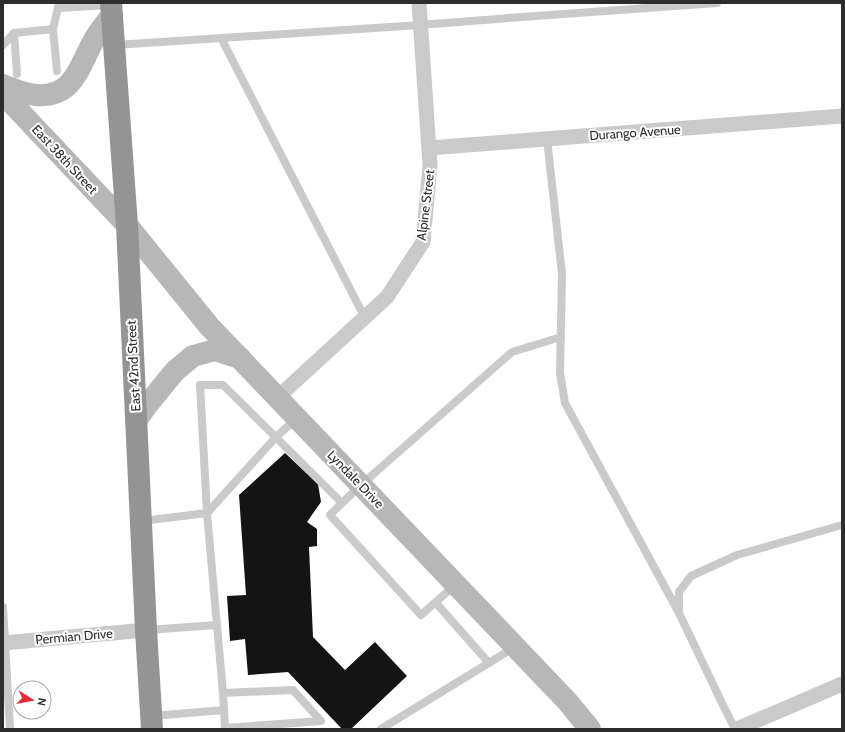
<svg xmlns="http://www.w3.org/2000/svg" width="845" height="732" font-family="Cabin,sans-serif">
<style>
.building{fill:#141414}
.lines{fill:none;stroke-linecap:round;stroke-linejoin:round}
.lane{stroke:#cacaca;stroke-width:8}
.street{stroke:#cacaca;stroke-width:15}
.secondary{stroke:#b7b7b7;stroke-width:22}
.highway{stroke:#949494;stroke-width:22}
.labels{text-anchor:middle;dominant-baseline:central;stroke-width:4;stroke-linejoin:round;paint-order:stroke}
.street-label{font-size:13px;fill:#2d2d2d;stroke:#fff}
</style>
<rect width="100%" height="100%" fill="#fff"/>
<polygon class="building" points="285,453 318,484 321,502 307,522 317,529 317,546 309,547 313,637 345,670 375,642 407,676 351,729 342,729 288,672 248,675 245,639 230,641 227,596 246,595 239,495"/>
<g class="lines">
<g class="lane">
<polyline points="58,8 111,5"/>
<polyline points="14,33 17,74"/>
<polyline points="221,38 365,318"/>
<polyline points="3,45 14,33 53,29"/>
<polyline points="115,45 420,25 522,17 717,3"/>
<polyline points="57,71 53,29 59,3"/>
<polyline points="547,139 562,274 560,373 565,403 679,613"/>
<polyline points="342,503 330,515 421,615 455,585"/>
<polyline points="207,513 200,385 223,385 342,503 361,485 512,352 561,337"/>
<polyline points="207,513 276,437 296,419"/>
<polyline points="142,521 207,513 223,693 293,690 321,721 225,728 223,693"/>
<polyline points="436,603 489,663"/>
<polyline points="3,607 10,729"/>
<polyline points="147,630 217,625"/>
<polyline points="152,716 224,710"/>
<polyline points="381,729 515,647"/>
<polyline points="735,729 721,701 679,613 679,592 691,576 737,555 842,525"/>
</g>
<g class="street">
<polyline points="429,148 842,116"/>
<polyline points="278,397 387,297 423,242 430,165 419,3"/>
<polyline points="3,643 146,630"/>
<polyline points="737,729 842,684"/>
</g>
<g class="secondary">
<path d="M3,85C13,89 25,94 36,95C74,98 79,66 94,40C99,31 106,23 112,15"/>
<polyline points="3,94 127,225 209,326 567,701 590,729"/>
<polyline points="136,421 148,404 175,371 193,356 215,350 240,358"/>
</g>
<polyline class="highway" points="111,3 127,225 146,630 152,729"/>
</g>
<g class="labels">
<g class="street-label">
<text transform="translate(635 132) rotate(-4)">Durango Avenue</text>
<text transform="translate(65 159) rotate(47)">East 38th Street</text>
<text transform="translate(425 205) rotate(-83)">Alpine Street</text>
<text transform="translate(133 366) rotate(-93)">East 42nd Street</text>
<text transform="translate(356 479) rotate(46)">Lyndale Drive</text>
<text transform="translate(74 636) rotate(-5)">Permian Drive</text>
</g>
</g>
<rect width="845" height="732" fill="none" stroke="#2d2d2d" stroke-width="8"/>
<g transform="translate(32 700) rotate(101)"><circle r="19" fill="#ffffff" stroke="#ababab"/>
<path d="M0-3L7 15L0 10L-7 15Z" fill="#e72b34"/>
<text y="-6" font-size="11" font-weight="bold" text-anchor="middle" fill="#2d2d2d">N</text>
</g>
</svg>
